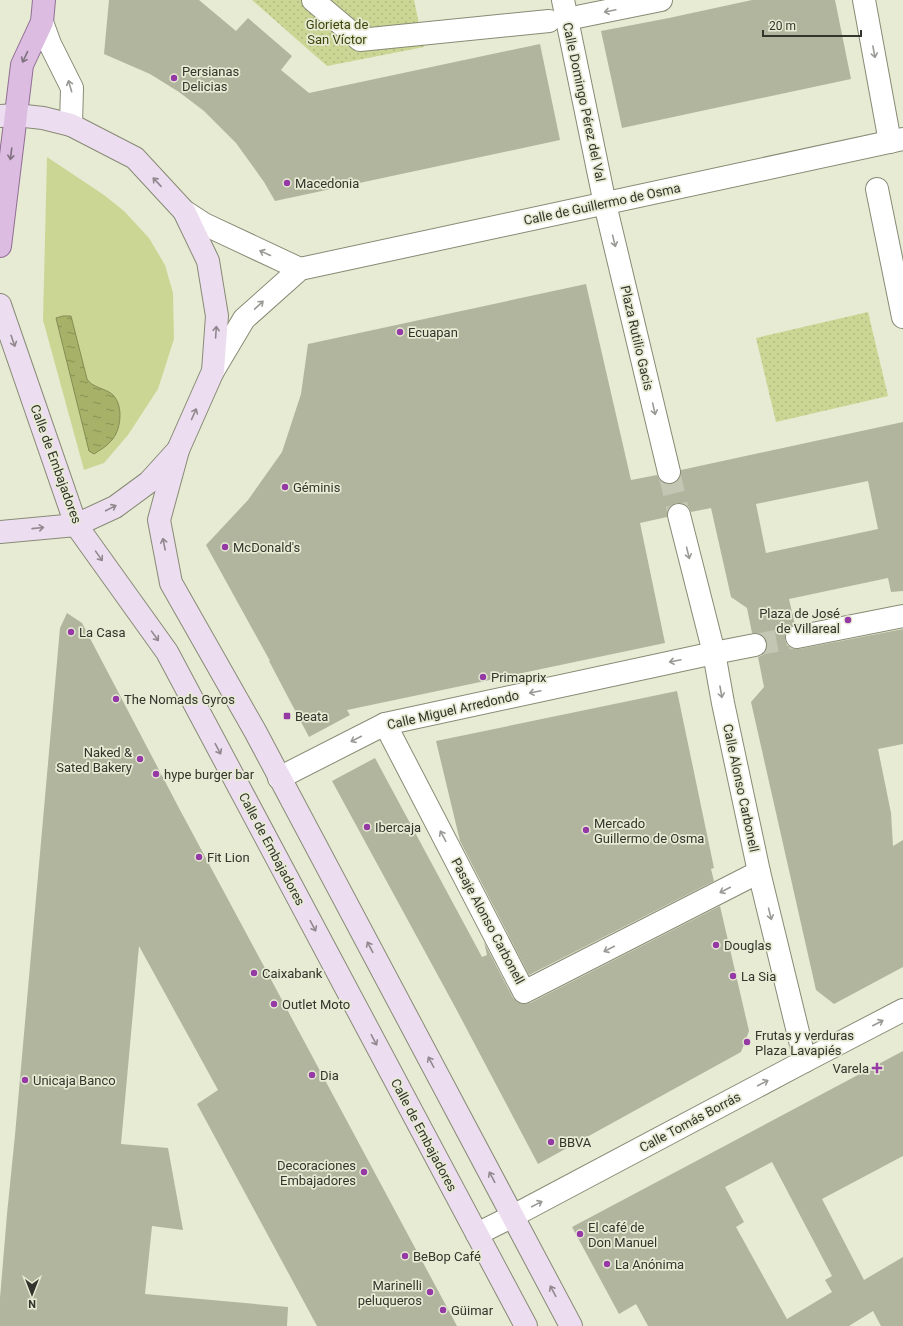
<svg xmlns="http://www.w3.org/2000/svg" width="903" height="1326" font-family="Roboto,sans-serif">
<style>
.grass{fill:url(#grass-dots)}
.garden{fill:#ccd694}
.water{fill:url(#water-ripples);stroke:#848c55}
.building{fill:#b1b59e;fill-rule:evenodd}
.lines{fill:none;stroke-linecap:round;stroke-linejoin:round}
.minor-tunnel{stroke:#c3c6b2;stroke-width:22;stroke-dasharray:22 11;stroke-linecap:butt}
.pedestrian-casing{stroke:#878b75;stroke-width:24}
.minor-casing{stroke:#878b75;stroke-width:24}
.tertiary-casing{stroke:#878b75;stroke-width:24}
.secondary-casing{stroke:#878b75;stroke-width:24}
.primary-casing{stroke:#916f94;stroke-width:24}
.pedestrian{stroke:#fff;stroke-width:22}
.minor{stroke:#fff;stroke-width:22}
.tertiary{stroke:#fff;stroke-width:22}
.secondary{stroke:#edddf0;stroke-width:22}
.primary{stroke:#dcbce1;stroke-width:22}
.oneway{stroke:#999a95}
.oneway2{stroke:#7f717d}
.oneway3{stroke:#90888e}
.poi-dot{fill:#953aa5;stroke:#e7ebd4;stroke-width:1.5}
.labels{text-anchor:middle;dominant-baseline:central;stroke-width:3.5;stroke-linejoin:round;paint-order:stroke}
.park-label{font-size:13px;fill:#3f440b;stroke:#e7ebd4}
.poi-label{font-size:13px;fill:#33342b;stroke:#e7ebd4;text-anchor:start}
.street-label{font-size:13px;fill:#33342b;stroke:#e7ebd4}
</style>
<defs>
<pattern id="grass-dots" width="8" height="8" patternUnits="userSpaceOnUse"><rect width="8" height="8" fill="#ccd694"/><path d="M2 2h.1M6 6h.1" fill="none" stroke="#b0b880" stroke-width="1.8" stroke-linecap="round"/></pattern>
<pattern id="water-ripples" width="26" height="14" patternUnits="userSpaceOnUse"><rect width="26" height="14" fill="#a7b167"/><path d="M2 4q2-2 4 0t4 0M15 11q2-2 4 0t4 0" fill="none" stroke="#899155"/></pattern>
</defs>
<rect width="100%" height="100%" fill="#e7ebd4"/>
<g class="grass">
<polygon points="252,0 414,0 424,47 327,66"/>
<polygon points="868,312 888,396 776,422 756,338"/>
</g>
<polygon class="garden" points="47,157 104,195 124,211 149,238 165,265 173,293 174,339 158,389 128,435 104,463 84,470 43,320"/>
<path class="water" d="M63,316H71L87,379C92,388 106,388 113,395C124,406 121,431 111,441C106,447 100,450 94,454L89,451L56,318Z"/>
<g class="building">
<polygon points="109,0 199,0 236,31 248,18 292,56 281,70 309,93 540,44 560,140 275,201 264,182 236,143 204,111 179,92 150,74 104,54"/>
<polygon points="752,0 835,0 851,79 622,128 601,31 669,18"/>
<path d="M586,284L631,480L657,475L660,481L665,484H672L678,481L681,476V470L903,422V591L891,592L888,578L789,599L795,625L789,628L785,633V639L787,645L793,649H799L903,629V744L878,749L891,813L893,846L903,840V967L834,1004L816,990L751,702L764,687L758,657L763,655L767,649V642L764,637L759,633H752L747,608L731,597L711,508L691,512L688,506L682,503H676L670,506L667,512V517L640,523L665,643L347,710L350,715L309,737L269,661H270L206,545L248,500L282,452L301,394L308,344ZM868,481L878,529L766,553L756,504Z"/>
<polygon points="67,613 82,623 180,810 457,1326 317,1326 197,1104 218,1090 139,946 121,1144 168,1148 183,1230 152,1226 145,1294 288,1307 287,1326 0,1326 0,1298 7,1214 15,1135 60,628"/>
<polygon points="677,691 714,868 711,869 714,881 529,975 460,841 436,741"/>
<polygon points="375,758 482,957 487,955 484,942 513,998 517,1002 523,1004 530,1003 720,906 749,1031 741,1052 538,1164 454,1005 332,781"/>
<path d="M903,1051V1156L822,1199L864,1280L903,1257V1326H881L873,1311L849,1326H648L636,1304L619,1314L572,1227ZM772,1162L832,1276L825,1280L832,1292L787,1319L736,1227L744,1222L725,1187Z"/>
</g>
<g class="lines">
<g class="minor-tunnel">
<polyline points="669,472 679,515"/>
<polyline points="755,645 797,637"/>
</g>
<g class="pedestrian-casing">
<g id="pedestrian">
<polyline points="313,0 360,40 549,21"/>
<polyline points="877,189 903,317"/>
<polyline points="385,724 524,992 759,872"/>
<polyline points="279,778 385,724 714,653"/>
</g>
</g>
<g class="minor-casing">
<g id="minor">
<polyline points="563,0 605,204 669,472"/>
<polyline points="864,0 890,142"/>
<polyline points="567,19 661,0"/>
<polyline points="42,22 50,44 72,88 71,125"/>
<polyline points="679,515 714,653 723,703 759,872 805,1061"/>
<polyline points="797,637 903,616"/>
<polyline points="714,653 755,645"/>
<polyline points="477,1234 513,1216 805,1061 903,1010"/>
</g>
</g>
<g class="tertiary-casing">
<g id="tertiary">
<polyline points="184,211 204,224 300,269"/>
<polyline points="213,371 244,319 300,269 903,139"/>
</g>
</g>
<g class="secondary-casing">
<g id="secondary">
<polyline points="0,116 16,115 43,118 71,125 135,158 184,211 208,261 217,316 213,371 178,450 149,482 115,507 76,525 0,532"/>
<polyline points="0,305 76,525 167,652 526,1326"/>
<polyline points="178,450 159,520 171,583 255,731 571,1326"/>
</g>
</g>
<g class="primary-casing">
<polyline id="primary" points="0,246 22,65 42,22 44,0"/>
</g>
<use href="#pedestrian" class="pedestrian"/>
<use href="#minor" class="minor"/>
<use href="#tertiary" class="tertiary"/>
<use href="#secondary" class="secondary"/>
<use href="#primary" class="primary"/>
</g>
<defs><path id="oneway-shaft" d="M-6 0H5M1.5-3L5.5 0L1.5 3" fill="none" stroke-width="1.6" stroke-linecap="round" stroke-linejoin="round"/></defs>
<g class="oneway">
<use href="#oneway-shaft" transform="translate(610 11) rotate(168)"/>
<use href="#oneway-shaft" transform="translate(874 52) rotate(79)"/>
<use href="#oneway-shaft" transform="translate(70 86) rotate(-106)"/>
<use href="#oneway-shaft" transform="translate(614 241) rotate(76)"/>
<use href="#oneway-shaft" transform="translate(265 253) rotate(-155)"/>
<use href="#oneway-shaft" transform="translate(259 305) rotate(-43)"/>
<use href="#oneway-shaft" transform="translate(654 409) rotate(77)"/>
<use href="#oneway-shaft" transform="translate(688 553) rotate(76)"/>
<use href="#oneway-shaft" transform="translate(675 661) rotate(168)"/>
<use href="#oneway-shaft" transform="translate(535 692) rotate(168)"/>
<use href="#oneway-shaft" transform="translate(721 692) rotate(80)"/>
<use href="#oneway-shaft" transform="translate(356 739) rotate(153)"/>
<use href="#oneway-shaft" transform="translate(443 836) rotate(-118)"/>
<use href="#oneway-shaft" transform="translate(725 890) rotate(153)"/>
<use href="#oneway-shaft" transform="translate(770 914) rotate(76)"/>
<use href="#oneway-shaft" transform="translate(609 949) rotate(153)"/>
<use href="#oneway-shaft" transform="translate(878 1023) rotate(-27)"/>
<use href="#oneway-shaft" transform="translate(763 1083) rotate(-28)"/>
<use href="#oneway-shaft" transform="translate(537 1204) rotate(-28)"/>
</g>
<g class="oneway2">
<use href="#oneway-shaft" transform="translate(25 57) rotate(115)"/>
<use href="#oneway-shaft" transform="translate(11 154) rotate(97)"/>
</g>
<g class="oneway3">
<use href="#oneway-shaft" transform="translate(157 182) rotate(-133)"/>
<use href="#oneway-shaft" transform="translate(216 332) rotate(-86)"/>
<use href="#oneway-shaft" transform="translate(13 341) rotate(71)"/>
<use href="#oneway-shaft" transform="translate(194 414) rotate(-66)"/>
<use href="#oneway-shaft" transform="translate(111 508) rotate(-28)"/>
<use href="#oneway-shaft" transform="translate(38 528) rotate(-6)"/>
<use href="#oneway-shaft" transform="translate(164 544) rotate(-101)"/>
<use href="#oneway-shaft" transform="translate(99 556) rotate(55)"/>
<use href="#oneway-shaft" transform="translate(155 636) rotate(54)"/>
<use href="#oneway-shaft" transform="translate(218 749) rotate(62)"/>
<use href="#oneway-shaft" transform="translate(313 926) rotate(62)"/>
<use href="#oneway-shaft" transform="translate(370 947) rotate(-118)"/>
<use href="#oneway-shaft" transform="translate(374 1040) rotate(62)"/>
<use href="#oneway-shaft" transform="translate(431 1062) rotate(-118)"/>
<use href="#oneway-shaft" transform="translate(492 1177) rotate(-118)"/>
<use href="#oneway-shaft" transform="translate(553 1291) rotate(-118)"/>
</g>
<g class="poi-dot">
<circle cx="174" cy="78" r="4"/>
<circle cx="287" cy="183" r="4"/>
<circle cx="400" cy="332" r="4"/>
<circle cx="285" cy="487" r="4"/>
<circle cx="225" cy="547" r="4"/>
<circle cx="848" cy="620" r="4"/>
<circle cx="71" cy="632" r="4"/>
<circle cx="483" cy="677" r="4"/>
<circle cx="116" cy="699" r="4"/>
<rect x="283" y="712" width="8" height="8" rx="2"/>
<circle cx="140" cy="759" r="4"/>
<circle cx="156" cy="774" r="4"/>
<circle cx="367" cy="827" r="4"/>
<circle cx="586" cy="830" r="4"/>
<circle cx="199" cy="857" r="4"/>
<circle cx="716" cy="945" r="4"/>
<circle cx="254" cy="973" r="4"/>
<circle cx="733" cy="976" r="4"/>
<circle cx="274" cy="1004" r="4"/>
<circle cx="747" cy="1042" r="4"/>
<path d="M875 1062h4v4h4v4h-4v4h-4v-4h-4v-4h4z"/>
<circle cx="312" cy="1075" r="4"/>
<circle cx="25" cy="1080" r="4"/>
<circle cx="551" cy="1142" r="4"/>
<circle cx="364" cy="1172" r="4"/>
<circle cx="580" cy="1234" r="4"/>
<circle cx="405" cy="1256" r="4"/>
<circle cx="607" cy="1264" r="4"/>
<circle cx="430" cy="1292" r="4"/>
<circle cx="443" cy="1310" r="4"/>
</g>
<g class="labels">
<g class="park-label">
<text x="337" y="24">Glorieta de<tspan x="337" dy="15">San Víctor</tspan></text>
</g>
<g class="poi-label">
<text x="182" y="71">Persianas<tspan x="182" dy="15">Delicias</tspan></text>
<text x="295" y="183">Macedonia</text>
<text x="408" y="332">Ecuapan</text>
<text x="293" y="487">Géminis</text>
<text x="233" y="547">McDonald's</text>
<text x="840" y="613" text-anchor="end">Plaza de José<tspan x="840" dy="15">de Villareal</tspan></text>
<text x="79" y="632">La Casa</text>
<text x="491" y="677">Primaprix</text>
<text x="124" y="699">The Nomads Gyros</text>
<text x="295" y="716">Beata</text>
<text x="132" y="752" text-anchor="end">Naked &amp;<tspan x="132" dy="15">Sated Bakery</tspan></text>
<text x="164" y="774">hype burger bar</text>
<text x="594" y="823">Mercado<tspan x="594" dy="15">Guillermo de Osma</tspan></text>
<text x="375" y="827">Ibercaja</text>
<text x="207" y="857">Fit Lion</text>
<text x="724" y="945">Douglas</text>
<text x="262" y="973">Caixabank</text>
<text x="741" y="976">La Sia</text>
<text x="282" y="1004">Outlet Moto</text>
<text x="755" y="1035">Frutas y verduras<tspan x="755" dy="15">Plaza Lavapiés</tspan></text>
<text x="869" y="1068" text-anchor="end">Varela</text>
<text x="320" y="1075">Dia</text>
<text x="33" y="1080">Unicaja Banco</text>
<text x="559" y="1142">BBVA</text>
<text x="356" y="1165" text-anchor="end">Decoraciones<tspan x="356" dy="15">Embajadores</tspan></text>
<text x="588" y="1227">El café de<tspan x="588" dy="15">Don Manuel</tspan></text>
<text x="413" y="1256">BeBop Café</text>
<text x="615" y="1264">La Anónima</text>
<text x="422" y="1285" text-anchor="end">Marinelli<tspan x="422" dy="15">peluqueros</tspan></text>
<text x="451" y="1310">Güimar</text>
</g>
<g class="street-label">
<text transform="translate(584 102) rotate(78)">Calle Domingo Pérez del Val</text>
<text transform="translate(602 204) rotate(-12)">Calle de Guillermo de Osma</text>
<text transform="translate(637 338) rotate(77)">Plaza Rutilio Gacis</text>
<text transform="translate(56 464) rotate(70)">Calle de Embajadores</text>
<text transform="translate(453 710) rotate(-13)">Calle Miguel Arredondo</text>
<text transform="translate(741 788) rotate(78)">Calle Alonso Carbonell</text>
<text transform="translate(272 849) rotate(62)">Calle de Embajadores</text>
<text transform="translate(488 921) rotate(62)">Pasaje Alonso Carbonell</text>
<text transform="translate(690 1122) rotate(-28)">Calle Tomás Borrás</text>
<text transform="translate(424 1135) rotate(62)">Calle de Embajadores</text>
</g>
</g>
<g transform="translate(32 1294) rotate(180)" stroke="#e7ebd4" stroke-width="3" paint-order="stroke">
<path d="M0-3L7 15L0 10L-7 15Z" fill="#33342b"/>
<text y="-6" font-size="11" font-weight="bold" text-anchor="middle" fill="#33342b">N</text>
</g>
<path d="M763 30v6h98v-6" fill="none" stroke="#33342b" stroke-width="2"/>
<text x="769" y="30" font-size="12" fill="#33342b" stroke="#e7ebd4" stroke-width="3" paint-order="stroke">20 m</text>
</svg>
